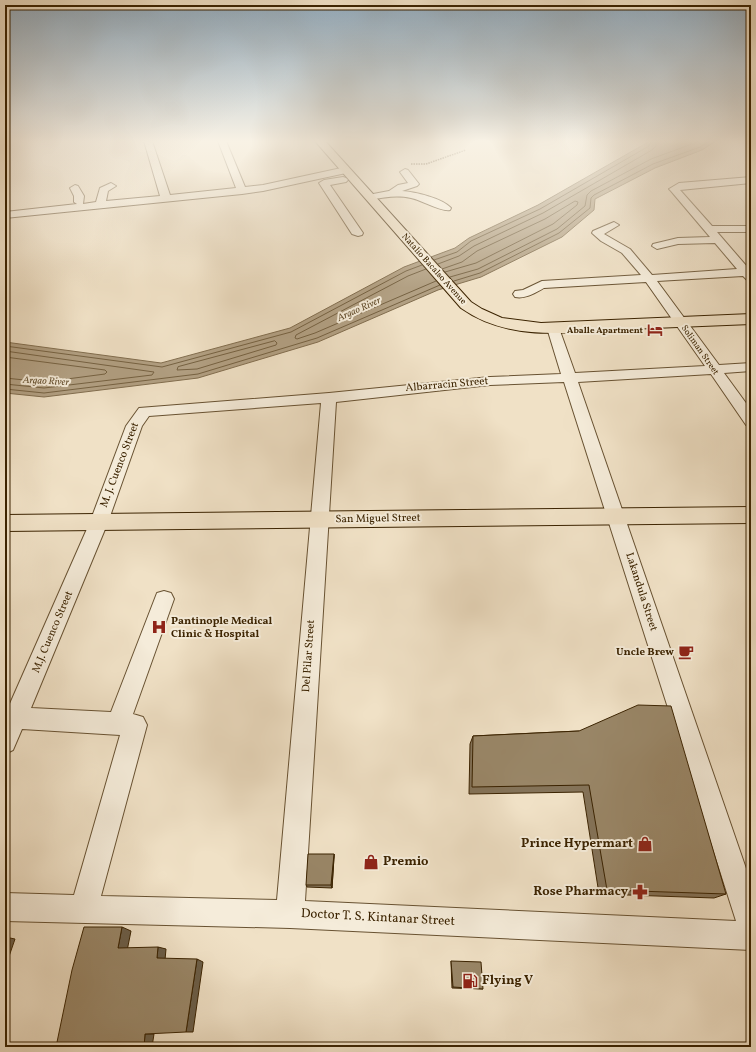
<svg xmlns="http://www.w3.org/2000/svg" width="756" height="1052" font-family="Vollkorn,serif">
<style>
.water{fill:#b2a083;stroke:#826e4f}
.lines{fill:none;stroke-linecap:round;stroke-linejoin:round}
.shore{stroke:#766242;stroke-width:1}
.minor-casing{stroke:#685232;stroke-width:2}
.major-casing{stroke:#3b2301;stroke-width:2}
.highway-casing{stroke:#3b2301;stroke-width:2}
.path{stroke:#3b2301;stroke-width:1.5;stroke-dasharray:1.5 1;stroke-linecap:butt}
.minor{fill:#f5ecda;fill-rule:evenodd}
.major{fill:#f0e1c6;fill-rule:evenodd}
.highway{fill:#f0e1c6;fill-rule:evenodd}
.wall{fill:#847359;stroke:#3b2301}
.shaded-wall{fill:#6b5e48;stroke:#3b2301}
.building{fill:#998667;stroke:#3b2301}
.labels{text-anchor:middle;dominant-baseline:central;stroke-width:4;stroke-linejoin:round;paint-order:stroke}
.far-street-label{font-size:9px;fill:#3b2301;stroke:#f5ecda}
.far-poi-label{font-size:9px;font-weight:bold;fill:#3b2301;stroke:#f5ecda;text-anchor:end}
.far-water-label{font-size:10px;font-style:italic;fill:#654f2e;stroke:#f5ecda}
.street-label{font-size:11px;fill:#3b2301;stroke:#f5ecda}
.poi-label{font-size:11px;font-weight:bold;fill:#3b2301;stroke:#f5ecda;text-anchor:start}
.near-poi-label{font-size:13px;font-weight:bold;fill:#3b2301;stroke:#f5ecda;text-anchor:end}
.near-street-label{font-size:13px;fill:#3b2301;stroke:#f5ecda}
</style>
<rect width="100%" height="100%" fill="#f0e1c6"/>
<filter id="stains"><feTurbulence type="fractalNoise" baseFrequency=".005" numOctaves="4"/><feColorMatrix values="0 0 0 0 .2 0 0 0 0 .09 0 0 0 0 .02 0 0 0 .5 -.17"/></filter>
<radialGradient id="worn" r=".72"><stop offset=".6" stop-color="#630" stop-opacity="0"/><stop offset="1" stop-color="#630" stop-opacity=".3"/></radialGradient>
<polygon class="water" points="650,141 716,141 702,150 655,168 595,199 594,210 562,237 481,277 438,290 318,342 198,378 44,397 5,393 5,342 161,363 290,328 404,267 455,248 469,238 538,205"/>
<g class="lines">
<g class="shore">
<polyline points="434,260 457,252 471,241 540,209 649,146 651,141"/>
<polyline points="438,264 459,256 474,246 543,213 652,150 656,146 656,141"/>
<polyline points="426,269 408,276 296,335 295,338 297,339 315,333 436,281"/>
<polyline points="442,269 462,262 477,251 545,219 575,201 578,202 577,205 553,224 476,263 445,272"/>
<polyline points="450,277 478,269 557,229 585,206 587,195 591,191 651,159 700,141"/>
<polyline points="454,281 480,273 559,233 590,208 591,198 594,195 653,164 700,147 709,141"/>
<polygon points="275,341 277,343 276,345 197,369 177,370 178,367"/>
<polyline points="5,346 162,367 291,332 406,271 422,265"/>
<polyline points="5,351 154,372 152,375 44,388 5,384"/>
<polyline points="5,357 105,370 107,372 105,374 44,382 5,378"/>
<polyline points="5,389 44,393 198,374 317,338 440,285"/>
</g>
<g class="minor-casing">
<g id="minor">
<polygon points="144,141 152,141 170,195 236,188 218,141 226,141 245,187 263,185 346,167 350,170 346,173 263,191 242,194 5,218 5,212 77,204 74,202 74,196 70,188 75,185 78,186 84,196 83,204 96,202 100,188 111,183 116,186 108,191 106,201 160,196"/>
<path d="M405,169L408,170L419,184L417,186L402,191C415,192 442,198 451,208L450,210C440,212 422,200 411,198C397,195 385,197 371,200L368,199L366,197L368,195L389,191L398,185L408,183L400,172Z"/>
<polygon points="343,177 346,178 348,180 346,182 330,185 363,233 362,235 358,236 352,234 319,183 324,180"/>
<path d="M751,177V183L680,190L712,226H751V232H717L749,269H751V282L747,280L743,276L657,281L719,365L751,363V371L724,373L751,410V426L746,425L711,374L578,382L751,883V950L290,928L5,921V893L74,895L120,735L22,729L13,750L5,754V715L90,522L126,426L139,408L329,393L490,377L561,374L547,328L548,325H558L559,328L575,373L705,366L646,282L544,288C535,293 526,299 515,297L513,294L515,291L523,290L542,281L641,275L622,253L601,241L592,233L593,231L614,222L619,225L604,234L630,249L652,275L737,269L715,243L678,244L657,249L652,246L653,244L678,238L710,237L671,191L669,189L679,183ZM564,382L736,921L305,901L336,402L490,385ZM321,403L277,900L101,896L147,725L143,717L133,714L174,599L171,593L164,591L157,593L111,712L31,708L108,522L142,426L149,416Z"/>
</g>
</g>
<g class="major-casing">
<polygon id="major" points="751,507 751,523 5,531 5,515"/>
</g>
<g class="highway-casing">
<path id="highway" d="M315,141H325L471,302L482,309L502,318L541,323L751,314V324C710,326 670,327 629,329C573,332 510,343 461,308Z"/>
</g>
<polyline class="path" points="411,164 426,164 466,150"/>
<use href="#minor" class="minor"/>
<use href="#major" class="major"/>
<use href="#highway" class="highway"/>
</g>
<g class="wall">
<polygon points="579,731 726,894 714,898 599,894 583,792 469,794 470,744 473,736"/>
<polygon points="334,854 334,857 332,888 307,887 306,885"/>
<polygon points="451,961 483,989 452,988 451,962"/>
</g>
<g class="shaded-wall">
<polygon points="334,854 334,857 332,888 331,885"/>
<polygon points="122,927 131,931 127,951 118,948"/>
<polygon points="5,937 15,939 5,968"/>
<polygon points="158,947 166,949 165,960 157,958"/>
<polygon points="197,959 203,962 193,1032 186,1032"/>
<polygon points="145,1034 154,1034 152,1047 144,1047"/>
</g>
<g class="building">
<polygon points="638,705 671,706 726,894 607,890 589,785 472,787 473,736 579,731"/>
<polygon points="308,854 334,854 331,885 306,885"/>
<polygon points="84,927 122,927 118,948 158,947 157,958 197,959 186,1032 145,1034 144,1047 56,1047 72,970"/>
<polygon points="451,961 481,962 483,989 453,987"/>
</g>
<linearGradient id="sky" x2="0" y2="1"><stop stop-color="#92acc0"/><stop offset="0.49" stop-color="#f8f2e5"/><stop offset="1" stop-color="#f8f2e5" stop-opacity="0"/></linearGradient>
<rect width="756" height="288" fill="url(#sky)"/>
<defs>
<g id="hotel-bare" transform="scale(1.2)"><path d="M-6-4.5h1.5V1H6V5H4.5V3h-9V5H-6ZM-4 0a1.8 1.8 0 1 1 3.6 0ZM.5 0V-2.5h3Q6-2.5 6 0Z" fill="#8f2418" stroke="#f5ecda" stroke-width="2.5" paint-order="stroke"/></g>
<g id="hospital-bare" transform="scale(1.2)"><path d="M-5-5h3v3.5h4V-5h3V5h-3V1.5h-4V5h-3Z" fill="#8f2418" stroke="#f5ecda" stroke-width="2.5" paint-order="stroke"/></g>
<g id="cafe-bare" transform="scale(1.2)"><path d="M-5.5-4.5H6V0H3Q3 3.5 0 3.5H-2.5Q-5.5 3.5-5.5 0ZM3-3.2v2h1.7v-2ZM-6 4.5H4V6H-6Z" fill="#8f2418" stroke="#f5ecda" stroke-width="2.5" paint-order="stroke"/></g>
<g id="shop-bare" transform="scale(1.2)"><path d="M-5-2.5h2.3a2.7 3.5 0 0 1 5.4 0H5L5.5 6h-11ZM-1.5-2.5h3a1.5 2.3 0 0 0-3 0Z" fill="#8f2418" stroke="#f5ecda" stroke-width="2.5" paint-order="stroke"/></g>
<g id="pharmacy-bare" transform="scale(1.2)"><path d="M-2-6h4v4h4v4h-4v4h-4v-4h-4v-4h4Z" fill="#8f2418" stroke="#f5ecda" stroke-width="2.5" paint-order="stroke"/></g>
<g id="fuel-bare" transform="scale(1.2)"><path d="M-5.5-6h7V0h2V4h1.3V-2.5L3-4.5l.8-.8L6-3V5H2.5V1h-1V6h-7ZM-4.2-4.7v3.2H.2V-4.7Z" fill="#8f2418" stroke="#f5ecda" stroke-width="2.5" paint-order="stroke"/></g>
</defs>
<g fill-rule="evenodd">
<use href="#hotel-bare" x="655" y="330"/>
<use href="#hospital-bare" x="159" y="627"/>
<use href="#cafe-bare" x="686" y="652"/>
<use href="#shop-bare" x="645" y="844"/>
<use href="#shop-bare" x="371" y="862"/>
<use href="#pharmacy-bare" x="640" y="892"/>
<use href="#fuel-bare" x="470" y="981"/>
</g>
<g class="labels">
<g class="far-street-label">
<text transform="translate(434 269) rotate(48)">Natalio Bacalso Avenue</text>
<text transform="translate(700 350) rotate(55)">Soliman Street</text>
</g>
<g class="far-poi-label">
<text x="643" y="330">Aballe Apartment</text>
</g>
<g class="far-water-label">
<text transform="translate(359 309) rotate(-24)">Argao River</text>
<text transform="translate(46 381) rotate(3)">Argao River</text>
</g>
<g class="street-label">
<text transform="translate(447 385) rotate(-5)">Albarracin Street</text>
<text transform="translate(120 465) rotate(-69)">M. J. Cuenco Street</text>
<text transform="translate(378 519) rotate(-1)">San Miguel Street</text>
<text transform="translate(641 592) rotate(72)">Lakandula Street</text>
<text transform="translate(53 632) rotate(-67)">M.J. Cuenco Street</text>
<text transform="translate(309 656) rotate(-86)">Del Pilar Street</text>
</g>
<g class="poi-label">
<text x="171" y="621">Pantinople Medical<tspan x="171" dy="13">Clinic &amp; Hospital</tspan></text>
<text x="674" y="652" text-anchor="end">Uncle Brew</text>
</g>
<g class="near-poi-label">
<text x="633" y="844">Prince Hypermart</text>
<text x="383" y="862" text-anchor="start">Premio</text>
<text x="628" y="892">Rose Pharmacy</text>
<text x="482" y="981" text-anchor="start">Flying V</text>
</g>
<g class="near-street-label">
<text transform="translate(378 918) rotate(3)">Doctor T. S. Kintanar Street</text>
</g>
</g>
<rect width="756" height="1052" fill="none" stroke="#f0e1c6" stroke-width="20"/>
<rect x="6" y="6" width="744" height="1040" fill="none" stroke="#3b2301" stroke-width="2"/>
<rect x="10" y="10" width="736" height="1032" fill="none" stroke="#3b2301"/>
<rect width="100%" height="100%" filter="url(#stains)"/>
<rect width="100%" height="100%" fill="url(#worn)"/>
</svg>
